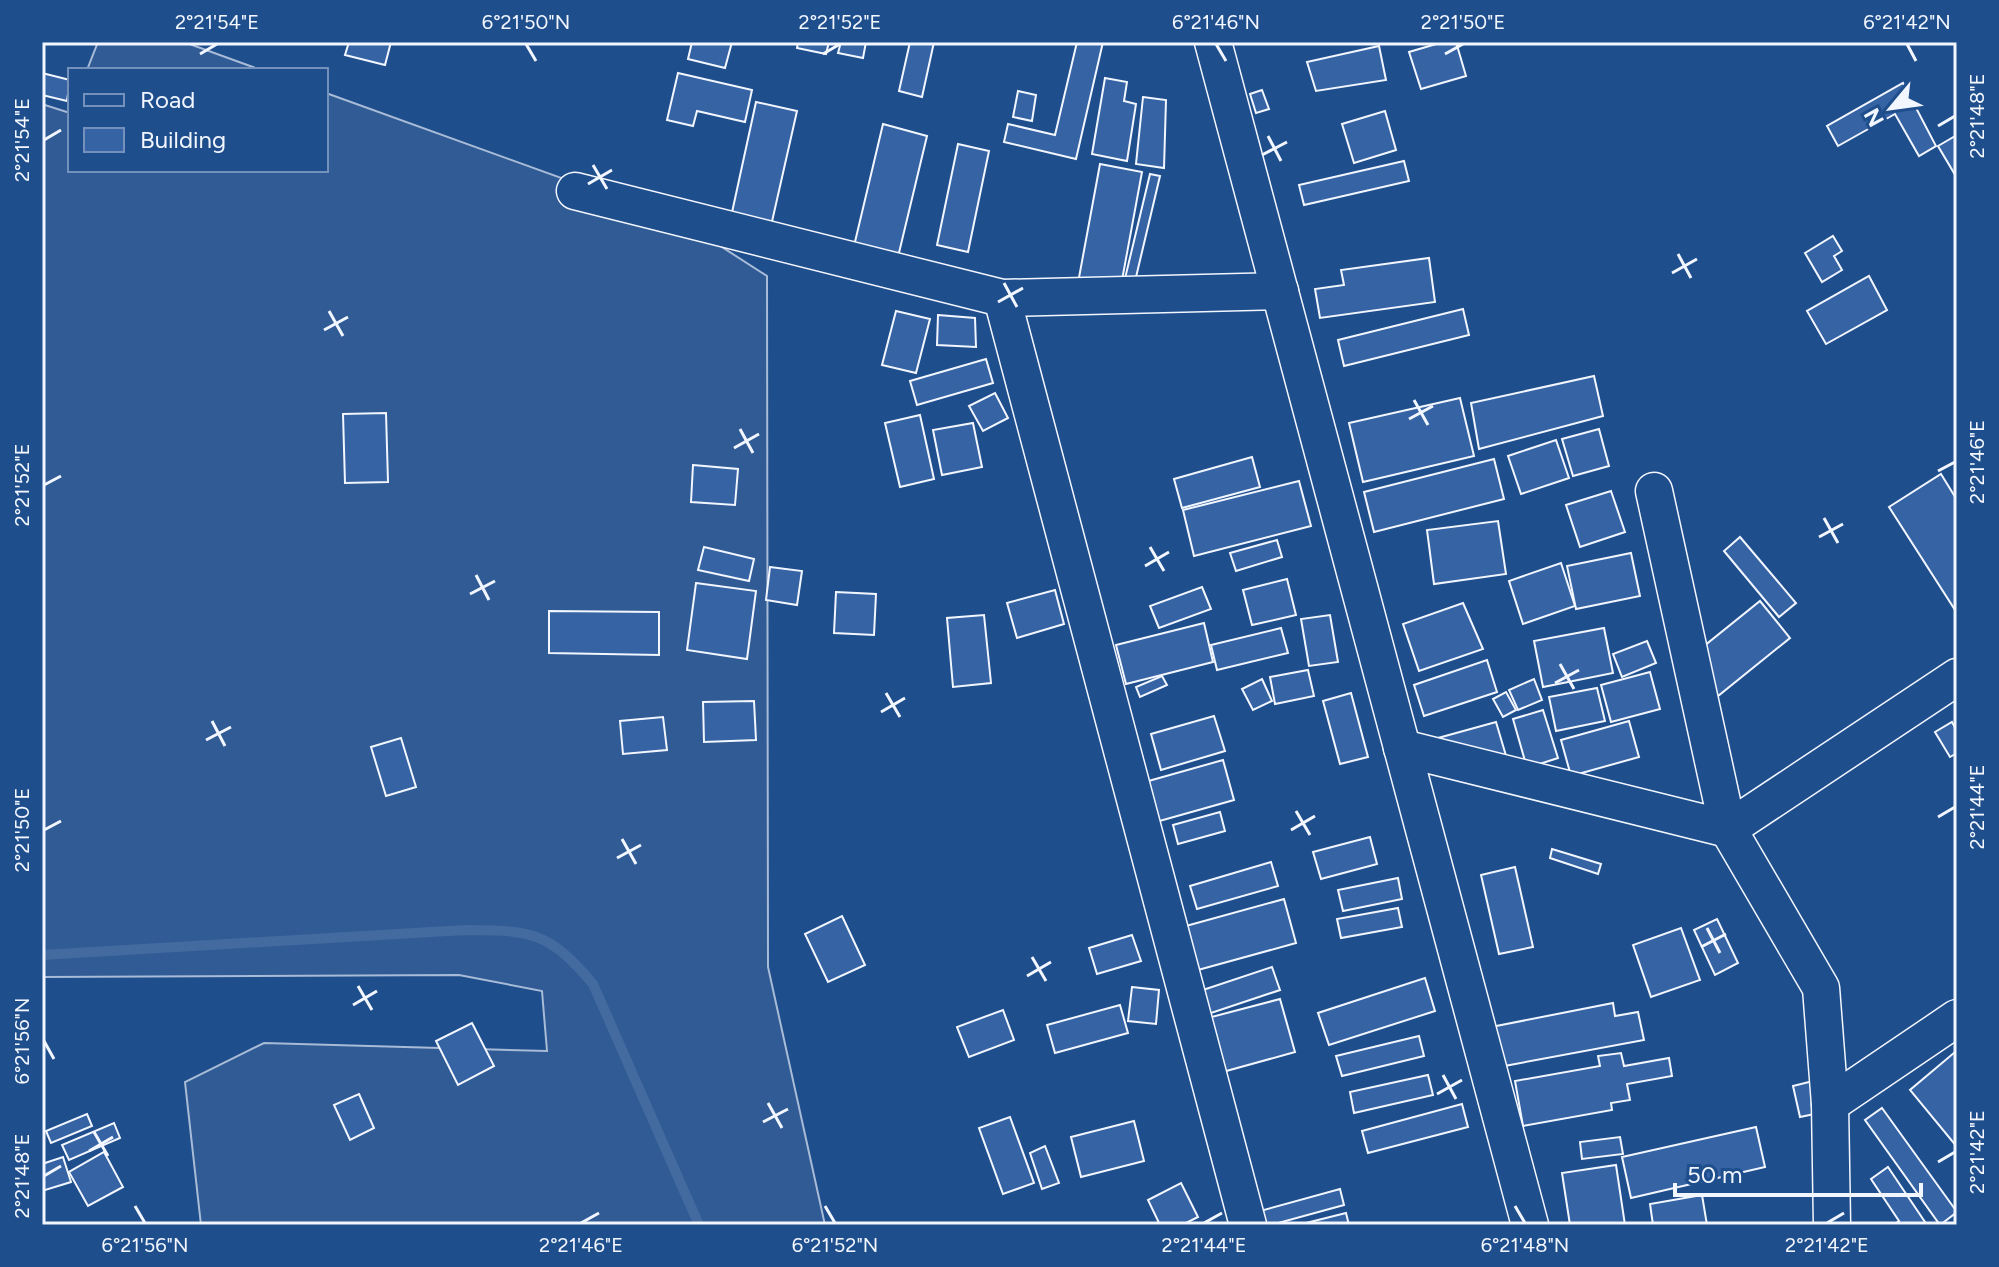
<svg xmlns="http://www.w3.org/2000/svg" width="1999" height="1267" font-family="Figtree,sans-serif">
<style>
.built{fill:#305b95;stroke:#a8bbd7;stroke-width:2}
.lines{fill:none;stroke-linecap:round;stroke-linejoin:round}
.stream{stroke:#446ba0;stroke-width:10}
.building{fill:#3563a3;stroke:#f2f6ff;stroke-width:2}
.minor-casing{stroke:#f2f6ff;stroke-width:39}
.minor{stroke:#1f4e8c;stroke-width:36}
.ticks{fill:none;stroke:#f2f6ff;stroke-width:3}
.neatline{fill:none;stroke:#f2f6ff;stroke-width:3}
.ticks-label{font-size:20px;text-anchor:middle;fill:#f2f6ff}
</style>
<rect width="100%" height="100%" fill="#1f4e8c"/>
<g class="built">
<polygon points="98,42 184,42 261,70 87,70"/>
<polygon points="326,93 683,222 767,276 768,967 825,1225 201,1225 185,1082 264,1043 547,1051 542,991 459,975 42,977 42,104 70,113 70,170 326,170"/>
</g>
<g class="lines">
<path class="stream" d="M42,955L465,930C532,930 549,932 593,984L699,1225"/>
</g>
<g class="building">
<polygon points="349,42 391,42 385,65 345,55"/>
<polygon points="692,42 732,42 725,68 688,59"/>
<polygon points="798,42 829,42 826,54 797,48"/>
<polygon points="841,42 866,42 863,58 838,53"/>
<polygon points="910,42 934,42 922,97 899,91"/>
<polygon points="1077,42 1103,42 1076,159 1004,142 1008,124 1055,135"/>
<polygon points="1443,42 1456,42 1466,76 1421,89 1409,52"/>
<polygon points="1379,46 1386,80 1316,91 1307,62"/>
<polygon points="42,73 70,80 67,101 42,95"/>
<polygon points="678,73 752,90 745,122 697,111 693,126 667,120"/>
<polygon points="1105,78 1127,82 1124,101 1136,104 1127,161 1092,154"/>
<polygon points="1903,83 1936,146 1919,156 1895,114 1838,146 1827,126"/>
<polygon points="1262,90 1269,109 1256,113 1250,94"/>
<polygon points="1018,91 1036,95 1032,121 1013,117"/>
<polygon points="1143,97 1166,100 1164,168 1136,164"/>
<polygon points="756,102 797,111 771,226 731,217"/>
<polygon points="1385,111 1396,150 1354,163 1342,124"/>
<polygon points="883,124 927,136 898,257 854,246"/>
<polygon points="1957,135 1957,171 1954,173 1938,146"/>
<polygon points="958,144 989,151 968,252 937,245"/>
<polygon points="1404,161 1409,181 1304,205 1299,185"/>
<polygon points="1100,164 1142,172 1120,291 1078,283"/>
<polygon points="1150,174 1160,176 1132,294 1122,291"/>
<polygon points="1833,236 1842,251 1834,256 1842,270 1822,282 1805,253"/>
<polygon points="1429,258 1435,302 1320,318 1315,289 1344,285 1341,270"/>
<polygon points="1869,276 1887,310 1826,344 1807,311"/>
<polygon points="1463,309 1469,335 1344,366 1338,340"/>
<polygon points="896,311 930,319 916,373 882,365"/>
<polygon points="938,315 975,318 976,347 937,345"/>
<polygon points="986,359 993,383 917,405 910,381"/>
<polygon points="1594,376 1603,416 1479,449 1471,403"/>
<polygon points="995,393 1008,418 983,431 969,406"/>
<polygon points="1460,398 1474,456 1363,482 1349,423"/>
<polygon points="386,413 388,482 345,483 343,414"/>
<polygon points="920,415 934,479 900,487 885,423"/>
<polygon points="973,423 982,467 942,475 933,430"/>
<polygon points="1599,429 1609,466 1573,476 1562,439"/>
<polygon points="1556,440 1569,478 1521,494 1508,456"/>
<polygon points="1252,457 1260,487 1182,508 1174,479"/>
<polygon points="1494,459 1504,499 1374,532 1364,492"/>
<polygon points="693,465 738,469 735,505 691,502"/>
<polygon points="1941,474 1957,500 1957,613 1889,507"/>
<polygon points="1299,481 1311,526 1194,556 1183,510"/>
<polygon points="1611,491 1625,532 1580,547 1566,505"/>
<polygon points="1498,521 1506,574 1434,584 1427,530"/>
<polygon points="1740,537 1796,603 1779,617 1724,551"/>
<polygon points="1277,540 1282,557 1236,571 1230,553"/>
<polygon points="704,547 754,559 749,581 698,570"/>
<polygon points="1631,553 1640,596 1576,609 1567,566"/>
<polygon points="1561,563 1575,606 1523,624 1509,581"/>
<polygon points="770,567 802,571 797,605 766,600"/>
<polygon points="1287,579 1296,615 1252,625 1243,590"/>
<polygon points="696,583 756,591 747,659 687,650"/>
<polygon points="1202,587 1211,609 1159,628 1150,606"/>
<polygon points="1055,590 1064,624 1017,638 1007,603"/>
<polygon points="836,592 876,594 874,635 834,633"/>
<polygon points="1760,601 1790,638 1718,696 1688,659"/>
<polygon points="1463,603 1483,649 1419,671 1403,624"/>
<polygon points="549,611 659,612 659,655 549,653"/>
<polygon points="984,615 991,683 953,687 947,618"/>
<polygon points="1330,615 1338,662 1309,666 1301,619"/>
<polygon points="1204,623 1213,662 1126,684 1116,645"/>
<polygon points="1281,628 1288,653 1217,670 1211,645"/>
<polygon points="1604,628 1613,673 1543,687 1534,641"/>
<polygon points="1647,641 1656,663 1622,677 1613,654"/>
<polygon points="1487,660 1497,692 1424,716 1414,685"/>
<polygon points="1308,670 1314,696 1275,704 1270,677"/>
<polygon points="1650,672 1660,709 1611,722 1601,685"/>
<polygon points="1162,676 1167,685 1140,697 1136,687"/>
<polygon points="1262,679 1272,701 1253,710 1242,689"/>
<polygon points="1534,679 1542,700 1518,710 1509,690"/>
<polygon points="1597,688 1605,721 1556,731 1549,697"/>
<polygon points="1506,692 1516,710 1503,717 1493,699"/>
<polygon points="1351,693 1368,757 1340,764 1323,701"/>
<polygon points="754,701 756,740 704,742 703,702"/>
<polygon points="1543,710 1558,758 1527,768 1513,719"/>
<polygon points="1214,716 1225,751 1161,770 1151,734"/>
<polygon points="663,717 667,750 623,754 620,721"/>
<polygon points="1629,721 1639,757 1571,776 1561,740"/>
<polygon points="1496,722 1507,759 1449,775 1438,738"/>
<polygon points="1952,722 1957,731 1957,753 1950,757 1935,732"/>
<polygon points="401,738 416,787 386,796 371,747"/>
<polygon points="1223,760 1234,800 1156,822 1145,782"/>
<polygon points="1220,812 1225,831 1178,844 1173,825"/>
<polygon points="1370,837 1377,864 1321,879 1313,852"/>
<polygon points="1552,849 1601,864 1598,874 1550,858"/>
<polygon points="1271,862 1278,886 1197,909 1190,886"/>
<polygon points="1515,867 1533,947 1499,954 1481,875"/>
<polygon points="1398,878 1402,899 1343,911 1338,890"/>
<polygon points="1284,899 1296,943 1198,970 1186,926"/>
<polygon points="1398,908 1402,927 1341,938 1337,919"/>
<polygon points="842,916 865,965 828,982 805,934"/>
<polygon points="1717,919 1738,963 1715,975 1694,930"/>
<polygon points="1681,928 1700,980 1651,997 1633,945"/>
<polygon points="1132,935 1141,961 1097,974 1089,948"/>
<polygon points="1272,967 1280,990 1187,1021 1179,998"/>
<polygon points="1425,978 1435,1011 1329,1045 1318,1013"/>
<polygon points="1132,987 1159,990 1156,1024 1128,1021"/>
<polygon points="1280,999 1295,1052 1201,1078 1185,1024"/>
<polygon points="1613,1003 1615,1016 1638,1012 1644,1040 1499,1067 1491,1027"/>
<polygon points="1120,1005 1128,1033 1055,1053 1047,1025"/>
<polygon points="1003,1010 1014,1040 969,1057 957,1027"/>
<polygon points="472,1023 494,1066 458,1085 436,1041"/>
<polygon points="1419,1036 1424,1056 1342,1076 1336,1056"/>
<polygon points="1955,1052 1957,1054 1957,1147 1910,1090"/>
<polygon points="1621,1053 1624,1066 1669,1058 1672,1076 1627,1084 1630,1100 1611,1103 1612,1110 1523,1126 1515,1081 1600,1066 1598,1056"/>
<polygon points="1428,1075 1433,1095 1354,1113 1350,1092"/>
<polygon points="1817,1080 1824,1112 1800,1117 1793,1086"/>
<polygon points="359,1094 374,1128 350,1140 334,1105"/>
<polygon points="1462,1104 1468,1127 1368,1153 1362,1131"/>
<polygon points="1882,1108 1957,1212 1940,1225 1865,1120"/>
<polygon points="87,1114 92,1126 51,1143 46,1131"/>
<polygon points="1010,1117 1034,1183 1003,1194 979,1128"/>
<polygon points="1134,1121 1144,1161 1081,1177 1071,1137"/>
<polygon points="114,1123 120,1138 69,1160 62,1145"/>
<polygon points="1756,1127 1765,1167 1631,1198 1622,1157"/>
<polygon points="1620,1137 1623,1154 1582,1159 1580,1142"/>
<polygon points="1045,1146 1059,1183 1042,1189 1030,1153"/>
<polygon points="104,1152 123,1187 88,1206 69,1172"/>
<polygon points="63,1157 71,1182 42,1191 42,1164"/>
<polygon points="1616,1165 1625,1225 1570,1225 1562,1173"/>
<polygon points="1888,1167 1927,1225 1893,1225 1899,1221 1871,1179"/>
<polygon points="1181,1183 1198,1217 1182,1225 1160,1225 1148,1200"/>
<polygon points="1340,1189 1344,1205 1271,1225 1258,1225 1242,1216"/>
<polygon points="1702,1195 1707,1225 1653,1225 1650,1204"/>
<polygon points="1346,1213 1349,1225 1298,1225"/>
</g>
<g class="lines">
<g class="minor-casing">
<g id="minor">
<polyline points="1213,42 1530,1225"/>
<polyline points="575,191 1002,298 1280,291"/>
<polyline points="1002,298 1248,1225"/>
<polyline points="1654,491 1728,829 1821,988 1830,1104 1832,1225"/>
<polyline points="1402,748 1728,829 1957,677"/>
<polyline points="1830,1104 1957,1018"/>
</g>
</g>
<use href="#minor" class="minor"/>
</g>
<path class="ticks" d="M526,44L536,61M1216,44L1226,61M1907,44L1916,61M200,54L217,44M823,54L840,44M1445,54L1463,44M1938,126L1955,116M1268,136L1281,161M44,140L61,130M1262,155L1287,142M593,165L607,189M588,184L612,170M1678,254L1691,278M1672,273L1697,259M1004,283L1017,307M998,302L1023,288M329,311L343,336M324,330L348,317M1414,400L1428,425M1409,419L1433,406M740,429L753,453M734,448L759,434M1938,471L1955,462M44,485L61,476M1824,518L1838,543M1819,537L1843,524M1150,547L1164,571M1145,566L1169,552M476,575L489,600M470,594L495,581M1560,664L1574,689M1555,683L1579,670M886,693L900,717M881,712L905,698M212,721L225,746M206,740L231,727M1296,811L1310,835M1938,817L1955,807M44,830L61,821M1291,830L1315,816M622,839L636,864M617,858L641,845M1707,928L1720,953M1701,947L1726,934M1032,957L1046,981M1027,976L1051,962M358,986L372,1010M353,1005L377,991M44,1041L54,1059M1443,1075L1456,1099M1437,1094L1462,1080M768,1103L782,1128M763,1122L788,1109M94,1132L108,1156M89,1151L113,1137M1938,1162L1955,1152M44,1176L61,1166M135,1206L145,1223M825,1206L835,1223M1515,1206L1525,1223M581,1223L599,1213M1204,1223L1222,1213M1827,1223L1844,1213"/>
<rect width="1999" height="1267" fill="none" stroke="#1f4e8c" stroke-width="88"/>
<rect x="68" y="68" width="260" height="104" fill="#1f4e8c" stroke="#7391ba" stroke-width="2"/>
<rect x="84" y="94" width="40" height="12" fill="#1f4e8c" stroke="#7391ba" stroke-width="2"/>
<text x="140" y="108" font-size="24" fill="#f2f6ff">Road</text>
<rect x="84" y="128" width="40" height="24" fill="#3563a3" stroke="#7391ba" stroke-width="2"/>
<text x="140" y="148" font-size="24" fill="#f2f6ff">Building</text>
<g transform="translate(1891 108) rotate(241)" stroke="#1f4e8c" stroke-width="6" paint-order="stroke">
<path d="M0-6L14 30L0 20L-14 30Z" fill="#f2f6ff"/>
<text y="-12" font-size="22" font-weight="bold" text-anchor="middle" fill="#f2f6ff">N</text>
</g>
<path d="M1675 1183v12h246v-12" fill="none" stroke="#f2f6ff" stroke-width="4"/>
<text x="1687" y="1183" font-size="24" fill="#f2f6ff" stroke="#1f4e8c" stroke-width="6" paint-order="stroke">50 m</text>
<rect x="44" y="44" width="1911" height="1179" class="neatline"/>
<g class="ticks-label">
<text x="217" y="29">2°21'54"E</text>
<text x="526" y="29">6°21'50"N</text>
<text x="840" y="29">2°21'52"E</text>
<text x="1216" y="29">6°21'46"N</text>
<text x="1463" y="29">2°21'50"E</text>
<text x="1907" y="29">6°21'42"N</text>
<text transform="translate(1977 116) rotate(-90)" y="7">2°21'48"E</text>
<text transform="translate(22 140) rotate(-90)" y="7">2°21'54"E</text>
<text transform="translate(1977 462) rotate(-90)" y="7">2°21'46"E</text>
<text transform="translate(22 485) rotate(-90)" y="7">2°21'52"E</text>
<text transform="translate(1977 807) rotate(-90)" y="7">2°21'44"E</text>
<text transform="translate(22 830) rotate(-90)" y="7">2°21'50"E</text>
<text transform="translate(22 1041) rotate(-90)" y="7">6°21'56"N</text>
<text transform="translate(1977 1152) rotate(-90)" y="7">2°21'42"E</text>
<text transform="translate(22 1176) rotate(-90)" y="7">2°21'48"E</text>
<text x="145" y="1252">6°21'56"N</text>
<text x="581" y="1252">2°21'46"E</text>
<text x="835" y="1252">6°21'52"N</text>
<text x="1204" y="1252">2°21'44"E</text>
<text x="1525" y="1252">6°21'48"N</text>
<text x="1827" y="1252">2°21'42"E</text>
</g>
</svg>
